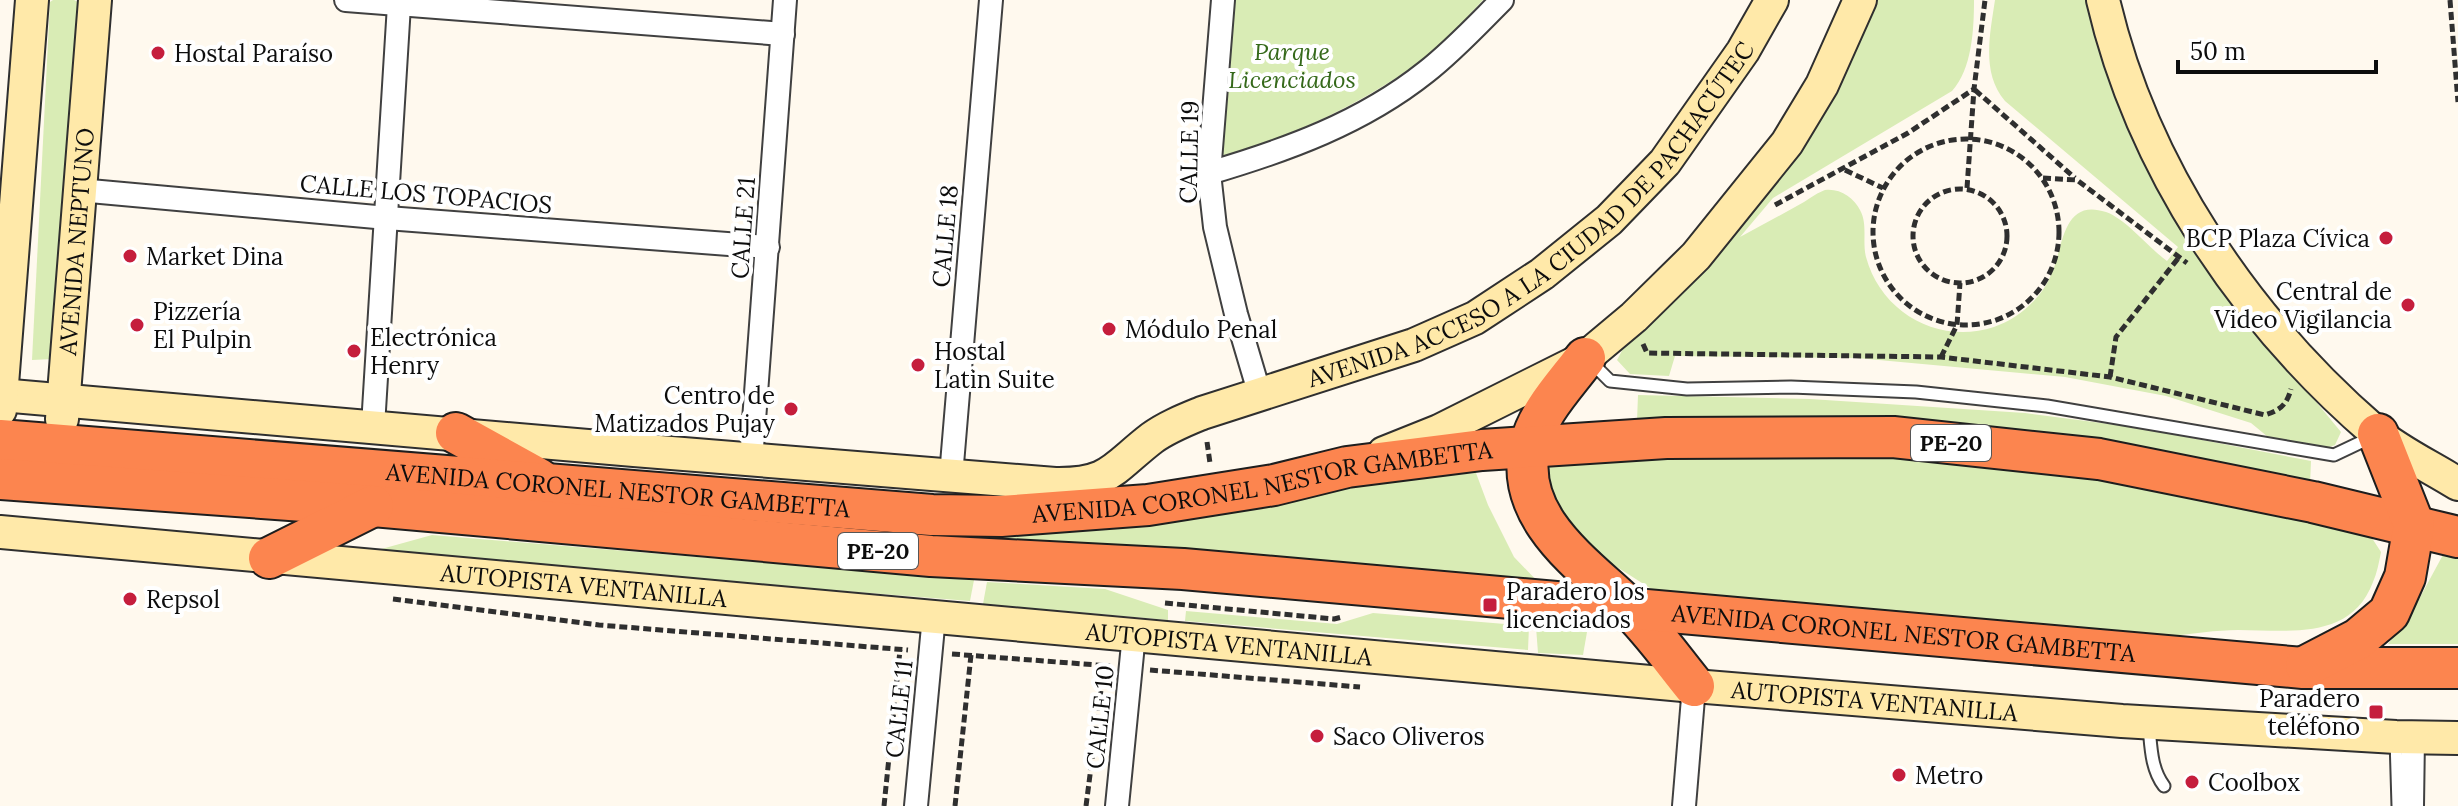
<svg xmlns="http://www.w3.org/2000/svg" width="2458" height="806" font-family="Lora,serif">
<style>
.green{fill:#d9ecb5}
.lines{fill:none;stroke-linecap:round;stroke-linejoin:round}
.lane-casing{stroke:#404040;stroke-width:15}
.street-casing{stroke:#404040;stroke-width:26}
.secondary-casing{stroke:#2f2f2f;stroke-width:36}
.highway-casing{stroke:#1e1e1e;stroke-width:44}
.path{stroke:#2f2f2f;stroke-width:5;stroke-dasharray:8 4;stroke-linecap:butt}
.lane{stroke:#fff;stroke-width:11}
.street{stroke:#fff;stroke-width:22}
.secondary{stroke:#ffe9a9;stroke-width:32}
.highway{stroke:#fc854f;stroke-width:40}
.poi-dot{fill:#c51e3d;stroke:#fff;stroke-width:3}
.labels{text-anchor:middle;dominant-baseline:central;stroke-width:8;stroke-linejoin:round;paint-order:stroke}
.shield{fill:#fff;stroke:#565656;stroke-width:2}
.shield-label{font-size:22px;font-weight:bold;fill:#0d0d0d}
.park-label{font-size:24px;font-style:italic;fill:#35691a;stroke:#fff}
.poi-label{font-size:24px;fill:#0d0d0d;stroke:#fff;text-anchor:start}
.street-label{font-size:24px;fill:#0d0d0d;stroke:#fff}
</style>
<rect width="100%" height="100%" fill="#fff9ee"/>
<g class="green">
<polygon points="53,0 74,0 78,2 53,359 32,360 50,2"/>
<path d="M1234,0H1483C1465,19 1447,42 1426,57C1363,104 1295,135 1220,158Z"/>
<path d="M1873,0H1974C1974,30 1972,69 1952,91L1773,198L1740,237C1762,225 1783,214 1804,202C1810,198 1819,192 1825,190C1840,188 1854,198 1860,210C1868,224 1862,242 1866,257C1881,313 1939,345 1994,327C2018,319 2041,299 2051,275C2063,251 2061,197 2106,212C2126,219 2149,248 2167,261L2178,247L2005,101C1981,73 1990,34 1995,0H2088L2105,70L2143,160L2202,264L2341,432L2335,445L2327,448L2268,437L2251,423L2166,396L2065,377L1857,358L1675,356L1669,376L1630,374L1617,360L1631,334Z"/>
<polygon points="1638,395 1810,399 2025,413 2140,428 2311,461 2310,485 1840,418 1708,418 1637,421"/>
<path d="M1884,454L2079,473L2366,529L2381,552C2379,562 2377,573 2373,582C2351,641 2288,630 2238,630C2216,630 2193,634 2170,636L1661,595L1587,548L1557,516L1544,480L1552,463L1596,458Z"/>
<polygon points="1476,473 1488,505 1514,557 1541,585 994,546 993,535 1374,482"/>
<polygon points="432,535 974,580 970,601 367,553"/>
<polygon points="2444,553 2458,556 2458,644 2388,644 2411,614"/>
<polygon points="987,582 1105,589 1168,610 1168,620 983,604"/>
<polygon points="1186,611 1337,624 1373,613 1529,626 1528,650 1185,621"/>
<polygon points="1536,627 1587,632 1583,655 1538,653"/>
</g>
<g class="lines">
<g class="lane-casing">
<g id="lane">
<polyline points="1592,363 1610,381 1687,389 1791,387 1916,392 2047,406 2334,455 2374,436"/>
<path d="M2149,727C2151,747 2151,769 2164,786"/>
<polyline points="2396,739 2398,806"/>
</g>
</g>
<g class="street-casing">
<g id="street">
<polyline points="346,0 783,34"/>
<polyline points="1223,0 1209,173 1215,227 1236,314 1260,395"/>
<path d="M1209,173C1287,150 1362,123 1426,72C1453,51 1477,25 1502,0"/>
<polyline points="79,190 387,218 768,247"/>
<polyline points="373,426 399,5"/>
<polyline points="751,461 785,0"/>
<polyline points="951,476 991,0"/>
<polyline points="916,806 934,616"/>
<polyline points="1117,806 1134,634"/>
<polyline points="1684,806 1694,686"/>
<polyline points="2412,806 2413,738"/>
</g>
</g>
<g class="secondary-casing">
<g id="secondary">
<path d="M2103,0C2142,168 2245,320 2375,432C2399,452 2431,467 2458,484"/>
<path id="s1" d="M0,395C352,426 703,457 1055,484C1110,485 1113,468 1152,438C1167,427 1185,420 1202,413L1414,345L1475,318L1542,274L1609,220L1665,162L1743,51L1772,0"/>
<polyline points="0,410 32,0"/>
<path id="s2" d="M62,419L95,0"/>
<polyline points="1384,453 1439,431 1585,358 1634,317 1696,256 1787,143 1822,85 1860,0"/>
<path id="s3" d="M0,532L1694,686L2122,721L2396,737L2458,738"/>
</g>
</g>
<g class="highway-casing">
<g id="highway">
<path d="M1585,358C1566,384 1537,413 1530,446C1513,517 1583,564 1627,606C1651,629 1672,659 1694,686"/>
<polyline points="456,433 539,479"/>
<path id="s4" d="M0,440L932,515L1001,516L1148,505L1274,485L1347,467L1482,450L1666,438L1893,437L2099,459L2313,502L2458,537"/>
<path id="s5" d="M0,479L373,506L931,556L1183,569L2303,668H2458"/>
<polyline points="269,558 373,506"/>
<polyline points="2306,666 2358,639 2389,613 2405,577 2414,525 2378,434"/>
</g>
</g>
<g class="path">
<polyline points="2450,0 2458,102"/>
<polyline points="1975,90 2075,178"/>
<circle cx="1966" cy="232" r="93"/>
<polyline points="1845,170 1883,188"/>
<polyline points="2043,178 2077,180 2187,263"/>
<polyline points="1967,188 1974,89 1985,0"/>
<circle cx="1960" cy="236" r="47"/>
<polyline points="1775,205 1908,133 1974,89"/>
<path d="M1643,344L1647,353L1941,357L2110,377L2265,415C2281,410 2287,404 2291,389"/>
<polyline points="1941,357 1957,325 1960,283"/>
<polyline points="2110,377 2116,337 2180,256"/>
<polyline points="1207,442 1210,463"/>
<polyline points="393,599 599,625 908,650"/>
<polyline points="1165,603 1334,619 1342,617"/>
<polyline points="952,654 1110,666"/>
<polyline points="1150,670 1360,687"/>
<polyline points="884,806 900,650"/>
<polyline points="955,806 971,655"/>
<polyline points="1086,806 1103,674"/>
</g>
<use href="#lane" class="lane"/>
<use href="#street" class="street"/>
<use href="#secondary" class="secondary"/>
<use href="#highway" class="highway"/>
</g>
<g class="poi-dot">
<circle cx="158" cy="53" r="8"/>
<circle cx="2386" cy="238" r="8"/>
<circle cx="130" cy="256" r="8"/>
<circle cx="2408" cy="305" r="8"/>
<circle cx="137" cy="325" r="8"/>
<circle cx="1109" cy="329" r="8"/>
<circle cx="354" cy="351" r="8"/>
<circle cx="918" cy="365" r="8"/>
<circle cx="791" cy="409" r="8"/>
<circle cx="130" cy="599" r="8"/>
<rect x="1482" y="597" width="16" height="16" rx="4"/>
<rect x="2368" y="704" width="16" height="16" rx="4"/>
<circle cx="1317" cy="736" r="8"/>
<circle cx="1899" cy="775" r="8"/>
<circle cx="2192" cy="782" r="8"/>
</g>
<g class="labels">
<g class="shield">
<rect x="1911" y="425" width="80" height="36" rx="6"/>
<rect x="838" y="533" width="80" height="36" rx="6"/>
</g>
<g class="shield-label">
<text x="1951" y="443">PE-20</text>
<text x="878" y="551">PE-20</text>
</g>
<g class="park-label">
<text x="1292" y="51">Parque<tspan x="1292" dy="28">Licenciados</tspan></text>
</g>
<g class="poi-label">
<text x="174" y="53">Hostal Paraíso</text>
<text x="2370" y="238" text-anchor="end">BCP Plaza Cívica</text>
<text x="146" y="256">Market Dina</text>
<text x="2392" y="291" text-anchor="end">Central de<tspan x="2392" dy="28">Video Vigilancia</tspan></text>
<text x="153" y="311">Pizzería<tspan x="153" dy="28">El Pulpin</tspan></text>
<text x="1125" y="329">Módulo Penal</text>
<text x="370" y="337">Electrónica<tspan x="370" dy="28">Henry</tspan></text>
<text x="934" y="351">Hostal<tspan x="934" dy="28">Latin Suite</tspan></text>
<text x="775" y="395" text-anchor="end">Centro de<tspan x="775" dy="28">Matizados Pujay</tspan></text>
<text x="1506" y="591">Paradero los<tspan x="1506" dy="28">licenciados</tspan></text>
<text x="146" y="599">Repsol</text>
<text x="2360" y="698" text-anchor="end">Paradero<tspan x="2360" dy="28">teléfono</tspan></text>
<text x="1333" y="736">Saco Oliveros</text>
<text x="1915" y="775">Metro</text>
<text x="2208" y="782">Coolbox</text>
</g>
<g class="street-label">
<text transform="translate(1189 152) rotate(-89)">CALLE 19</text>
<text transform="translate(426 194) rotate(5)">CALLE LOS TOPACIOS</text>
<text stroke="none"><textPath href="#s1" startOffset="1622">AVENIDA ACCESO A LA CIUDAD DE PACHACÚTEC</textPath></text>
<text transform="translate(743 228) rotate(-86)">CALLE 21</text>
<text transform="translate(945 236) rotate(-85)">CALLE 18</text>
<text stroke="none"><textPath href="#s2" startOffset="178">AVENIDA NEPTUNO</textPath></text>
<text stroke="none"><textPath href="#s4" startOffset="1268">AVENIDA CORONEL NESTOR GAMBETTA</textPath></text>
<text stroke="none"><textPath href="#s4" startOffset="620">AVENIDA CORONEL NESTOR GAMBETTA</textPath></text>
<text stroke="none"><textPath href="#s3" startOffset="586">AUTOPISTA VENTANILLA</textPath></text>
<text stroke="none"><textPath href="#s5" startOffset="1910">AVENIDA CORONEL NESTOR GAMBETTA</textPath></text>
<text stroke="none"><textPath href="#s3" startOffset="1234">AUTOPISTA VENTANILLA</textPath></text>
<text stroke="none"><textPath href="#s3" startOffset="1882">AUTOPISTA VENTANILLA</textPath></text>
<text transform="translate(899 709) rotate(-84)">CALLE 11</text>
<text transform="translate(1100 717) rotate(-84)">CALLE 10</text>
</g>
</g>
<path d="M2178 60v12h198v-12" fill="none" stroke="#0d0d0d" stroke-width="4"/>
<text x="2190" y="60" font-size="24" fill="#0d0d0d" stroke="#ffffff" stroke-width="6" paint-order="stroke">50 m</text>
</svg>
